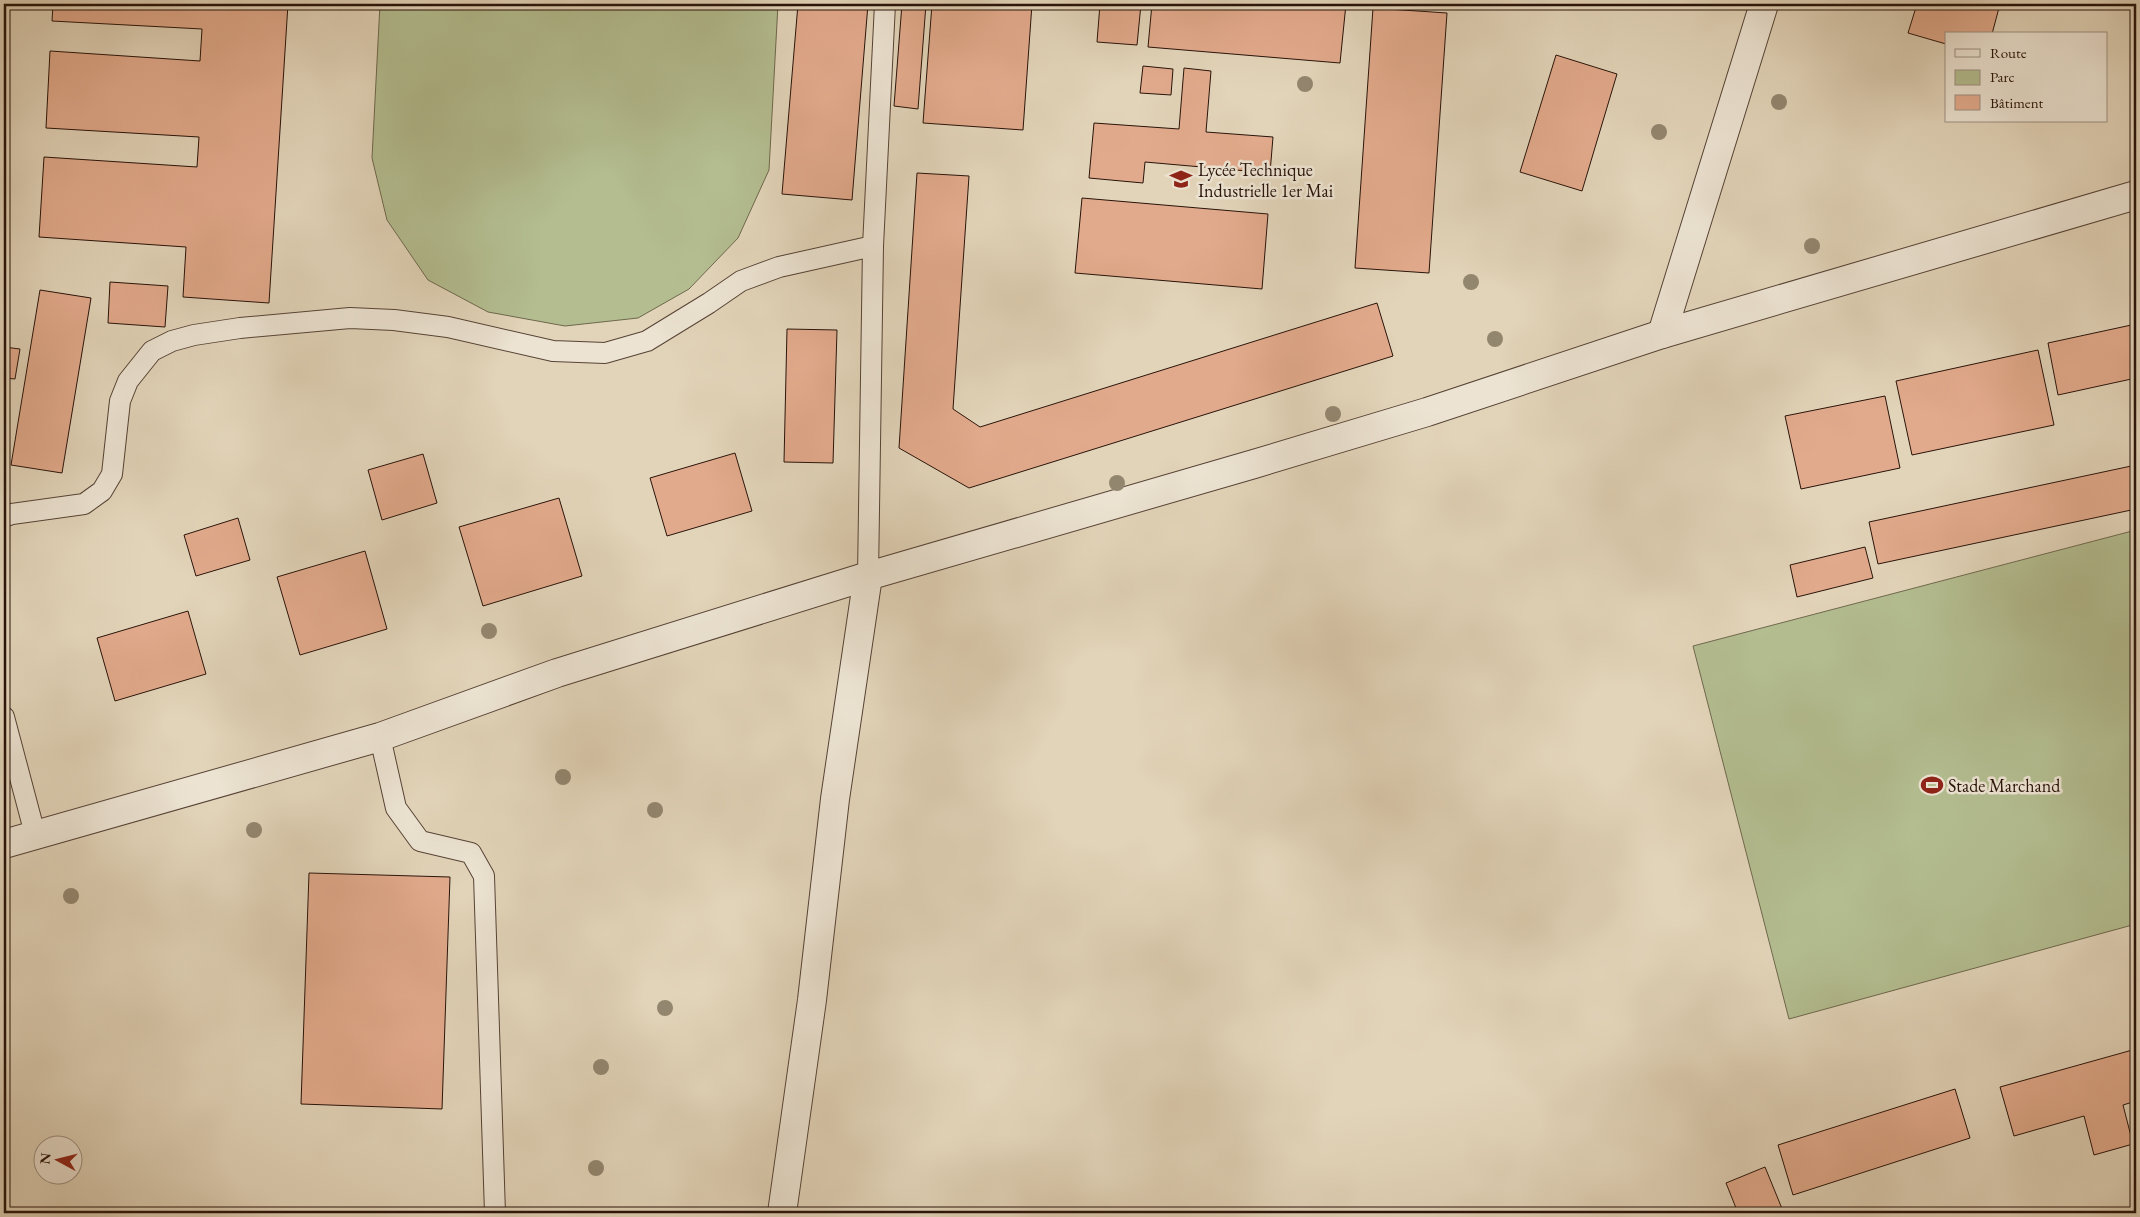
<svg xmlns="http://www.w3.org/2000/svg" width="2140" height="1217" font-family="'EB Garamond',serif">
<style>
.green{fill:#b3bd90;stroke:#6e684d}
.building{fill:#e2aa8c;stroke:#28130a}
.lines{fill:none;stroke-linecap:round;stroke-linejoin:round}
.service-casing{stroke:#564336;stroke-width:22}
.minor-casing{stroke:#564336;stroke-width:30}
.service{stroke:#ece3d2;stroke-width:20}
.minor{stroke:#ece3d2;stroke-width:28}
.tree{fill:#93866f}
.labels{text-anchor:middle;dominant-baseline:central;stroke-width:5;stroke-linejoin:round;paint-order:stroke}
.poi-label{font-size:18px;fill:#28130a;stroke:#ece3d2;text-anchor:start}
</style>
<rect width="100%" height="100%" fill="#e2d4b9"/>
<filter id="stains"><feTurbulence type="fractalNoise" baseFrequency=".004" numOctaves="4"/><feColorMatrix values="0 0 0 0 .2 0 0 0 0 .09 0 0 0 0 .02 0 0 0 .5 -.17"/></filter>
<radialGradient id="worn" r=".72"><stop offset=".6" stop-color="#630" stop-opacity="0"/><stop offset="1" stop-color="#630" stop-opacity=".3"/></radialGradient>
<g class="green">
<polygon points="380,4 778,4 769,170 738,238 689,289 638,318 565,326 488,312 428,280 387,220 372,158"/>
<polygon points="2136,530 2136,924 1789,1019 1693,646"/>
</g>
<g class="building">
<polygon points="53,4 288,4 269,303 183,297 186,247 39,237 44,157 197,167 199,137 46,128 50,51 200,61 202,29 52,21"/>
<polygon points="798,4 868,4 852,200 782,194"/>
<polygon points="902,4 926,4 918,109 894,106"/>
<polygon points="932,4 1032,4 1023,130 923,123"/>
<polygon points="1100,4 1141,4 1137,45 1097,42"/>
<polygon points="1152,4 1346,4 1340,63 1148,47"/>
<polygon points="1917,4 2000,4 1992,34 1946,34 1946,44 1908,33"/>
<polygon points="1373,8 1447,13 1429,273 1355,268"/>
<polygon points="1556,55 1617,74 1582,191 1520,172"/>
<polygon points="1143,66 1173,69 1171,95 1140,93"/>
<polygon points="1184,68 1211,71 1206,132 1273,137 1270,173 1145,162 1143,183 1089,178 1094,123 1179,129"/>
<polygon points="917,173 969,176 953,409 980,427 1377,303 1393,356 969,488 899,448"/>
<polygon points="1082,198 1268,214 1262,289 1075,273"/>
<polygon points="110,282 168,286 165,327 108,323"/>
<polygon points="40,290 91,298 62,473 11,465"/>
<polygon points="2136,324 2136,378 2058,395 2048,343"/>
<polygon points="787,329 837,330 833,463 784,462"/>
<polygon points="4,347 20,349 15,379 4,378"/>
<polygon points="2038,350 2054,425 1912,455 1896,381"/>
<polygon points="1885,396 1900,468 1801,489 1785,416"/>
<polygon points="735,453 752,511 667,536 650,478"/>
<polygon points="423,454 437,503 382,520 368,470"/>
<polygon points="2136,465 2136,509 1878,564 1869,522"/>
<polygon points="559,498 582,576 483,606 459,527"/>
<polygon points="238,518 250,560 196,576 184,535"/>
<polygon points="1865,547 1873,578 1797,597 1790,565"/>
<polygon points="365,551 387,629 300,655 277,577"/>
<polygon points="188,611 206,674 115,701 97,638"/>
<polygon points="309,873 450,877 442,1109 301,1104"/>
<polygon points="2136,1049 2136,1101 2123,1105 2133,1144 2094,1155 2084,1116 2014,1136 2000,1087"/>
<polygon points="1955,1089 1970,1138 1793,1195 1778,1145"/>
<polygon points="1765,1167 1783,1211 1778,1213 1738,1213 1726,1183"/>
</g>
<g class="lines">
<g class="service-casing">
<g id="service">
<polyline points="4,517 12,514 84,504 102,491 112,474 120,401 128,381 152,351 172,341 194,335 240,328 350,318 394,320 448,327 553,351 605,353 647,341 709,303 741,281 779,267 873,246"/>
<polyline points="868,576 873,246 885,4"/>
<polyline points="4,717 35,834"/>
<polyline points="380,737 396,808 420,841 471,853 484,876 495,1213"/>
</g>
</g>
<g class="minor-casing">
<g id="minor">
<polyline points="1662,334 1764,4"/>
<polyline points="4,844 380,737 557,673 868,576 1254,464 1427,412 1662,334 2136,195"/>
<polyline points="782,1213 812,1000 835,799 868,576"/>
</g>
</g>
<use href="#service" class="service"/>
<use href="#minor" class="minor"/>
</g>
<g class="tree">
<circle cx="1305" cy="84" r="8"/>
<circle cx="1779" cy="102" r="8"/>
<circle cx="1659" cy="132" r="8"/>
<circle cx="1812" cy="246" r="8"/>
<circle cx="1471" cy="282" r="8"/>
<circle cx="1495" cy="339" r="8"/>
<circle cx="1333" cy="414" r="8"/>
<circle cx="1117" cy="483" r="8"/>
<circle cx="489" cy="631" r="8"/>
<circle cx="563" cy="777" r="8"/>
<circle cx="655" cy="810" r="8"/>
<circle cx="254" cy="830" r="8"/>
<circle cx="71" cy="896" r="8"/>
<circle cx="665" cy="1008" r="8"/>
<circle cx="601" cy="1067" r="8"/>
<circle cx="596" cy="1168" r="8"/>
</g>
<defs>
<g id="school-bare" transform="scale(1.725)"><path d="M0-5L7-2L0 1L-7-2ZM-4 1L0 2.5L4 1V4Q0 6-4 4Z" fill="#8f2418" stroke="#ece3d2" stroke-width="2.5" paint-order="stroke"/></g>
<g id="stadium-bare" transform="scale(1.725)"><path d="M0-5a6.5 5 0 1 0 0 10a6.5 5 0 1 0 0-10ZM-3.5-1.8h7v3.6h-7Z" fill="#8f2418" stroke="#ece3d2" stroke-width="2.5" paint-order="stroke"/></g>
</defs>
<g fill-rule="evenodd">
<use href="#school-bare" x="1181" y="179"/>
<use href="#stadium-bare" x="1932" y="785"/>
</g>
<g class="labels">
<g class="poi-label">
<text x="1198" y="169">Lycée Technique<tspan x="1198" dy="21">Industrielle 1er Mai</tspan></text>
<text x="1948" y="785">Stade Marchand</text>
</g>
</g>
<rect width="2140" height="1217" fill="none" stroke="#e2d4b9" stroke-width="20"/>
<rect x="5" y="5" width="2130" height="1207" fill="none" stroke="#28130a" stroke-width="2.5"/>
<rect x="10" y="10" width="2120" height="1197" fill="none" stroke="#28130a"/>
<rect x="1945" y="32" width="162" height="90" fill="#ece3d2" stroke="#9e9082"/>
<rect x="1955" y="49" width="25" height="8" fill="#ece3d2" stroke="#9e9082"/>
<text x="1990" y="58" font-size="15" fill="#28130a">Route</text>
<rect x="1955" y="70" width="25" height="15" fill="#b3bd90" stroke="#9e9082"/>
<text x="1990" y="82" font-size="15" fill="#28130a">Parc</text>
<rect x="1955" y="95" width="25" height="15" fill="#e2aa8c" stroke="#9e9082"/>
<text x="1990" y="108" font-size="15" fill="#28130a">Bâtiment</text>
<g transform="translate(58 1160) rotate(277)"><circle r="24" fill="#ece3d2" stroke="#9e9082"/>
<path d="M0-4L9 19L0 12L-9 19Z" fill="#8f2418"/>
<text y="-8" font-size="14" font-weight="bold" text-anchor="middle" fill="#28130a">N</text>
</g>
<rect width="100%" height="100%" filter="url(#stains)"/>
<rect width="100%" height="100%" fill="url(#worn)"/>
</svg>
